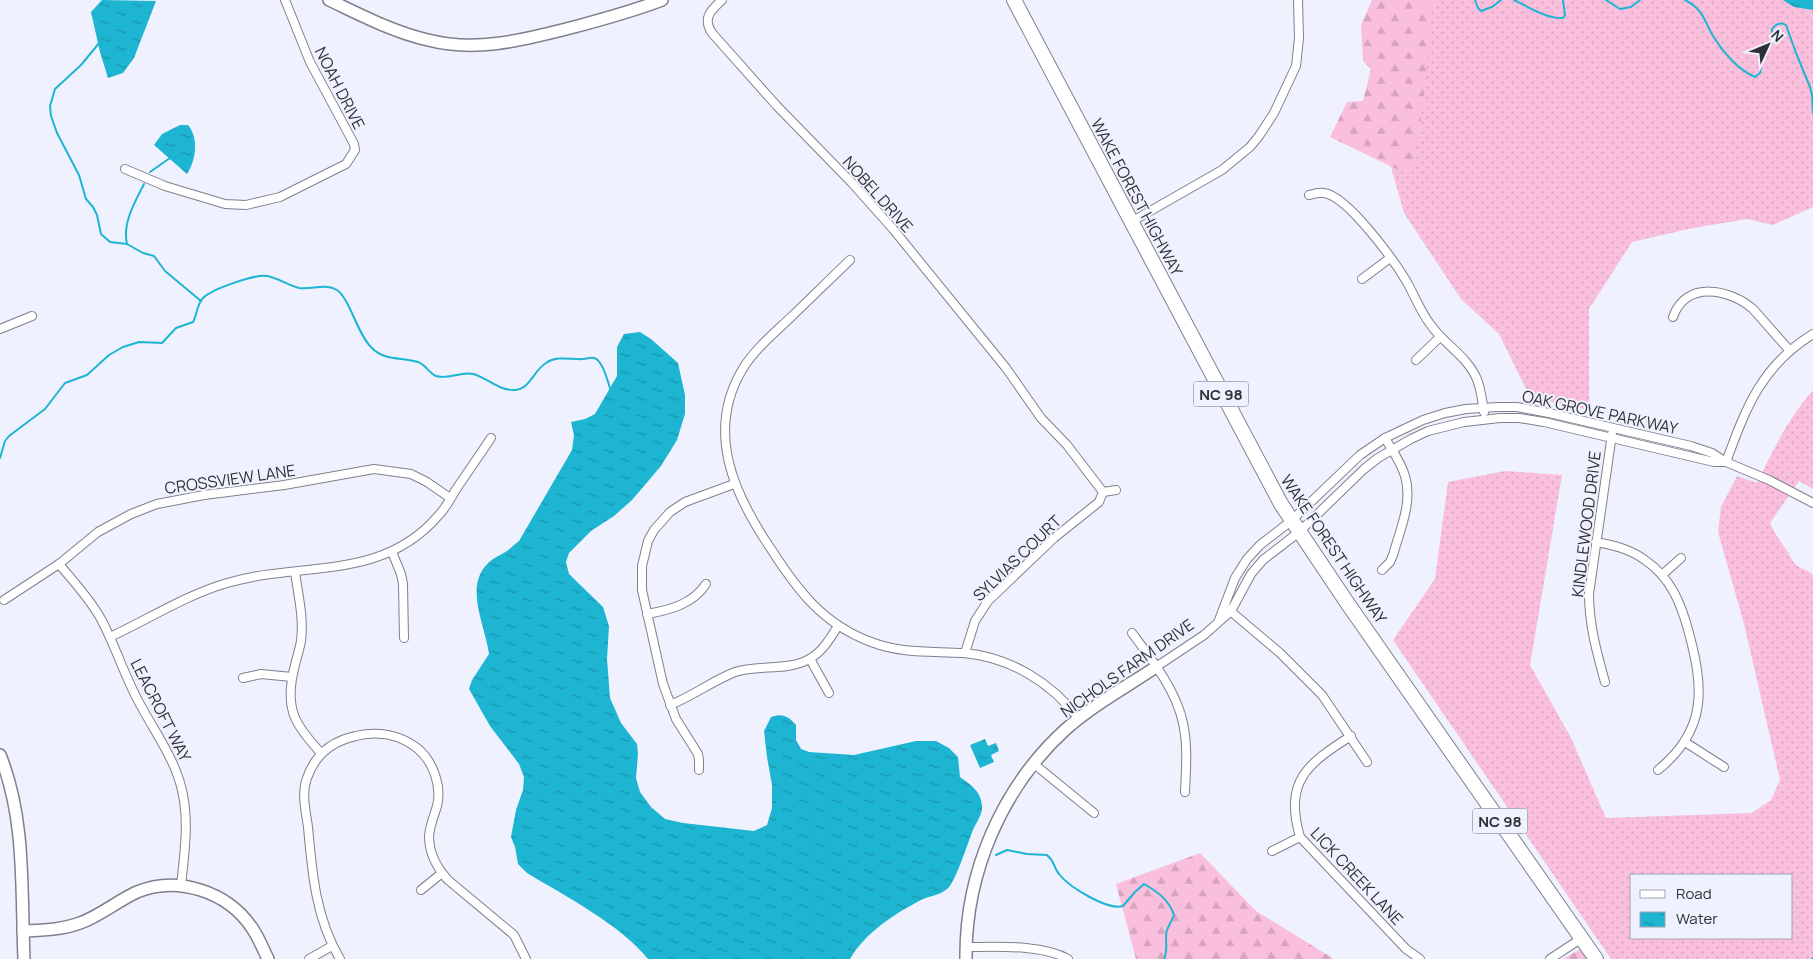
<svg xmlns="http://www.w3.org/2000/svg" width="1813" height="959" font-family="Manrope,sans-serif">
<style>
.grass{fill:url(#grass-dots);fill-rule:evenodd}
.forest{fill:url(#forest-firs)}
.water{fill:url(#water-ripples)}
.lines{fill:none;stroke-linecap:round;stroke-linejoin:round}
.stream{stroke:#1db5d2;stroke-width:2}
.street-casing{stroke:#7f808c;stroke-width:10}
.secondary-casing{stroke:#7f808c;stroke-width:14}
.highway-casing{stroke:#7f808c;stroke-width:16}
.street{stroke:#fff;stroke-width:8}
.secondary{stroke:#fff;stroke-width:11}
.highway{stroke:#fff;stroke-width:14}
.labels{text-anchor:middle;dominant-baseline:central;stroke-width:4;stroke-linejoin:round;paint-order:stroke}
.shield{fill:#eff1ff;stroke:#696a72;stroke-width:1}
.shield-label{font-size:15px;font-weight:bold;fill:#2f3035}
.street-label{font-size:16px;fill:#2f3035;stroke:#eff1ff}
</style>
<defs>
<pattern id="grass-dots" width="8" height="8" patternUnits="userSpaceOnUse" patternTransform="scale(1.25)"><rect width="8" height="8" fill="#f9bfdc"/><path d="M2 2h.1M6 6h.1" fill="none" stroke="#d6a4bd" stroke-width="1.8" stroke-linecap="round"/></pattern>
<pattern id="forest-firs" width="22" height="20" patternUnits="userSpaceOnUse" patternTransform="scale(1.25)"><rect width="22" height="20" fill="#f9bfdc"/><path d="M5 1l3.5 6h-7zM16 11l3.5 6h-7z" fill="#d6a4bd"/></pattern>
<pattern id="water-ripples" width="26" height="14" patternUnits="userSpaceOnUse" patternTransform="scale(1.25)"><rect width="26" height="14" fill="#1db5d2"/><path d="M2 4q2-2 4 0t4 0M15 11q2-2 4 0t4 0" fill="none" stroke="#1a94ab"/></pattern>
</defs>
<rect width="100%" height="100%" fill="#eff1ff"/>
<g class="grass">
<polygon points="1426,0 1813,0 1813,207 1773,225 1747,219 1688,229 1632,242 1589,309 1589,410 1530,397 1499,334 1461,299 1404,213 1384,142"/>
<path d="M1813,391V489L1799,481L1770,523C1775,534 1781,542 1787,551C1791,556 1792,563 1799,567C1804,570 1808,570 1813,575V959H1611L1393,640L1435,579L1448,482L1505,471L1562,475L1530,665L1570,736L1606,818L1752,813L1771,800L1780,780L1744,624L1718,532L1721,507L1737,476L1757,483C1771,454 1791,413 1813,391ZM1632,875H1792V938H1632Z"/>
</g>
<g class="forest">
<polygon points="1372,0 1436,0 1432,5 1423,107 1411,176 1330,137 1347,102 1363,101 1371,69 1363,61 1361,25"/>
<polygon points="1200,853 1256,911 1334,959 1136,959 1116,884"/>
<polygon points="1582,948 1589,959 1563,959"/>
</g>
<g class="water">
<polygon points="102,0 156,1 134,58 123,73 108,78 100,52 91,12"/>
<polygon points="1783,0 1813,0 1813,10 1794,7"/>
<path d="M180,125H188C199,138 196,160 187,174L154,145L162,134Z"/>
<path d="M640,332L651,339L678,363L685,395V414L677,440L661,466L632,500L614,516L591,531L569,553L566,562L569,574L603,607L609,626L607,659L610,698L621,723L637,744L638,754L636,778L640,792L651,807L665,819L683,823L754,831L767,825L772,808V785L767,757L764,731L771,717C783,713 788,716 796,725V740L801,749L809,752L854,755L916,741H936L949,748L958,757L960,777C971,785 981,791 982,806C983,813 976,823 973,830C968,842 955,884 947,889C939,896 928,896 919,901C893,915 865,933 850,959H648C621,925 565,896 527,873L518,864L515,847L511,837L516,810L523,790L524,777L519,764L490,726L469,689L472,680L489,654C485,623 461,582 493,559C497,556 503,554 507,551C511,548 515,544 519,541L572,450L574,435L571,422L585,419L595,414L617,376V347L624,334Z"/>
<polygon points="985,739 988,746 996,743 999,751 991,755 994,762 980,768 970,745"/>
</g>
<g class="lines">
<g class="stream">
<polyline points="1475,0 1478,8 1481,11 1492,7 1501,0"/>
<path d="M1514,0C1528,7 1547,19 1563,18L1565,15L1563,0"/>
<polyline points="1606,0 1620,9 1631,7 1640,0"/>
<path d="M1685,0C1703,9 1704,20 1713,36C1722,51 1738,70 1755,77L1760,73L1762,56L1772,43V29C1776,24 1781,22 1786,25L1796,53L1810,87L1812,95L1813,113"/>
<polyline points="100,42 81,65 55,89 50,106 51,116 57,133 79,175 86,199 93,207 97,215 101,234 110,242 127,244 143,253 154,256 165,271 201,301"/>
<polyline points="150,172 170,158"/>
<path d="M127,244C122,223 135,202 144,184"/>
<path d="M0,458L5,441L9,436L45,409L65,383L87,375L109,355L123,347L139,342L162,343L176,328L193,322C197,315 197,304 203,298C212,289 255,274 267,276C278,278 288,285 299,288C311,290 326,283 337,290C350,299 358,336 372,348C384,361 403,357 418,362C425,364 429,373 436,376C448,380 461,371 473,374C488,378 499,391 515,390C530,389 534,370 546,363C556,356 568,359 579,359C584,360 589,357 594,358C603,360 608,383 611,391"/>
<path d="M996,855L1007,850L1027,854L1047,855C1056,863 1053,867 1059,874C1069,887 1108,911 1123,906L1135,892L1144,884C1158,892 1169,900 1174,915C1172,920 1169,925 1167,930C1164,939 1169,948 1164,959"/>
<polyline points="1812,959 1813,958"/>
</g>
<g class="street-casing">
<g id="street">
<path d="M722,0C711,10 702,18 712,33L776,105L852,183L893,229L1006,368L1041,418L1067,445L1103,492L1099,502L1054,538L988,601L975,621L965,653"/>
<polyline points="125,169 165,186 225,204 246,205 280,197 346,164 355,150 354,144 310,62 285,0"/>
<path d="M1309,195C1314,194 1319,192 1324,193C1348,196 1396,263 1408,284C1415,297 1421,312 1430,324C1443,343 1465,355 1475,375C1481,386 1482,400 1484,412"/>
<polyline points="1131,222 1222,170 1250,147 1259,136 1274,113 1296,66 1299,38 1298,0"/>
<path d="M850,260C830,279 810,299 790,318C773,334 754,350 742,370C705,433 735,496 771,549C798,591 823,624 871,642C903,654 931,651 964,653C1010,657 1052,683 1079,719"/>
<polyline points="1362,279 1390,258"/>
<path d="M1673,317C1686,280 1730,289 1753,309L1790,351"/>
<polyline points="0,329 32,316"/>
<polyline points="1416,360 1440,337"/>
<path d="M1726,462C1746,408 1761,366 1813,334"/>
<polyline points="1103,492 1116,490"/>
<path d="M1596,542C1613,545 1630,549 1645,560C1671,578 1681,603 1689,633C1704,689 1707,730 1658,770"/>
<polyline points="392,552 401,574 403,584 404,638"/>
<path d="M59,564C73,581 90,599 101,619C116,647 125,678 141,706C156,734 177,762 183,795C189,825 184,856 181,886"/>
<path d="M1382,570L1390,562L1393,555C1400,530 1413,502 1405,476C1401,462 1392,450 1385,438"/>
<path d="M295,572C298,594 304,618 301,641C299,652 295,663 293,674C285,711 297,727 321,753"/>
<polyline points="1662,575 1681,558"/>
<polyline points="4,600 59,564 98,532 131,514 157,504 204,495 284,485 374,469 411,474 427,482 450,498"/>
<polyline points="1228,609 1280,653 1322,695 1367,762"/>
<path d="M647,614C670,610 693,604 706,584"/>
<polyline points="1219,620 1235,578 1247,559 1260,545 1291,521 1360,455 1385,438 1423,420 1445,413 1466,409 1498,407 1517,407 1549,413 1691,446 1712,453 1726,462 1769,480 1813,503"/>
<path d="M1132,633C1152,660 1176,690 1183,723C1188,746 1186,769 1185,792"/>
<path d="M110,637C149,619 186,595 227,583C301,561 381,582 438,516C445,509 450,500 455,491C467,473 479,456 491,438"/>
<polyline points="810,659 829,693"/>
<polyline points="1156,667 1204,635 1231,611 1251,574 1263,560 1299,532 1364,469 1378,458 1411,439 1428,431 1464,422 1500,418 1519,418 1544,422 1714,462 1726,462"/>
<polyline points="243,678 261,674 292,677"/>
<path d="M1605,682C1597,653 1589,625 1589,594L1612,434"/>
<path d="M670,705C693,696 712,681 735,672C759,664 789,672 811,658C823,651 831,637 838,626"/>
<path d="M1351,736C1307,764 1284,781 1300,837L1406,949L1420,959"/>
<polyline points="1685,742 1724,767"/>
<polyline points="1034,764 1094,813"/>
<polyline points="699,770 699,760 698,754 676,719 663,684 642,590 642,566 648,541 654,530 670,512 685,502 734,484"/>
<polyline points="1272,851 1300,837"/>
<polyline points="421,890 442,873"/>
<path d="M966,947C996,947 1042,944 1068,959"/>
<polyline points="309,959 332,946"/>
<path d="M340,959C316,919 312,873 308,827C306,812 301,794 307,778C315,755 332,741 356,736C377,731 399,734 417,748C433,761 442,786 437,806C434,816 430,825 429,836C429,853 437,868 448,880L514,935L526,959"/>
<polyline points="1550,959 1582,938"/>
</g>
</g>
<g class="secondary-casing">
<g id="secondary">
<path d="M329,0C361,15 393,32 428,40C478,53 526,39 574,27C604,19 633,11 662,0"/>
<path d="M0,755C26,819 21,891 24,959"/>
<path d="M23,931C42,930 61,930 80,923C100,916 117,901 137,892C178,875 228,892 252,928C259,938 263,949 268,959"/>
<path d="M966,959C965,873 1002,787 1066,729C1093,705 1126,687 1156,667"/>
</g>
</g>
<g class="highway-casing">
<polyline id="highway" points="1014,0 1281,504 1348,604 1596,959"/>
</g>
<use href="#street" class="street"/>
<use href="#secondary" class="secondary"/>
<use href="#highway" class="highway"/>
</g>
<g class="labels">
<g class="shield">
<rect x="1193.5" y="381.5" width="55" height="25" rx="4"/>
<rect x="1472.5" y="808.5" width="55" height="25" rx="4"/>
</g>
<g class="shield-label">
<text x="1221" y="394">NC 98</text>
<text x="1500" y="821">NC 98</text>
</g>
<g class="street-label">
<text transform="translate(340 88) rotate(63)">NOAH DRIVE</text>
<text transform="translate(878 194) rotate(48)">NOBEL DRIVE</text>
<text transform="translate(1137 197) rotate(62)">WAKE FOREST HIGHWAY</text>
<text transform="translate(1600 412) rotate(12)">OAK GROVE PARKWAY</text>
<text transform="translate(230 479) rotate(-8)">CROSSVIEW LANE</text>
<text transform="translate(1586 524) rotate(-83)">KINDLEWOOD DRIVE</text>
<text transform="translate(1334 549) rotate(56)">WAKE FOREST HIGHWAY</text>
<text transform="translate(1017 558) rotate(-44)">SYLVIAS COURT</text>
<text transform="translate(1127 668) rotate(-35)">NICHOLS FARM DRIVE</text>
<text transform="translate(161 710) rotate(63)">LEACROFT WAY</text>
<text transform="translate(1357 876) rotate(47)">LICK CREEK LANE</text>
</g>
</g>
<rect x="1630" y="874" width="162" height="65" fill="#eff1ff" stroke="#a2a4ae"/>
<rect x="1640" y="890" width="25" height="8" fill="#ffffff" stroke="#a2a4ae"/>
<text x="1676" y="899" font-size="15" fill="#2f3035">Road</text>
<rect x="1640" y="912" width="25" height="15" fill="url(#water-ripples)" stroke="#a2a4ae"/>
<text x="1676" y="924" font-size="15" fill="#2f3035">Water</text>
<g transform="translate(1768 45) rotate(46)" stroke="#eff1ff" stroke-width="4" paint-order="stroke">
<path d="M0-4L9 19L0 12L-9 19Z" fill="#2f3035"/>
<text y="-8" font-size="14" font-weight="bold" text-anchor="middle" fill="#2f3035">N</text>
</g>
</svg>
